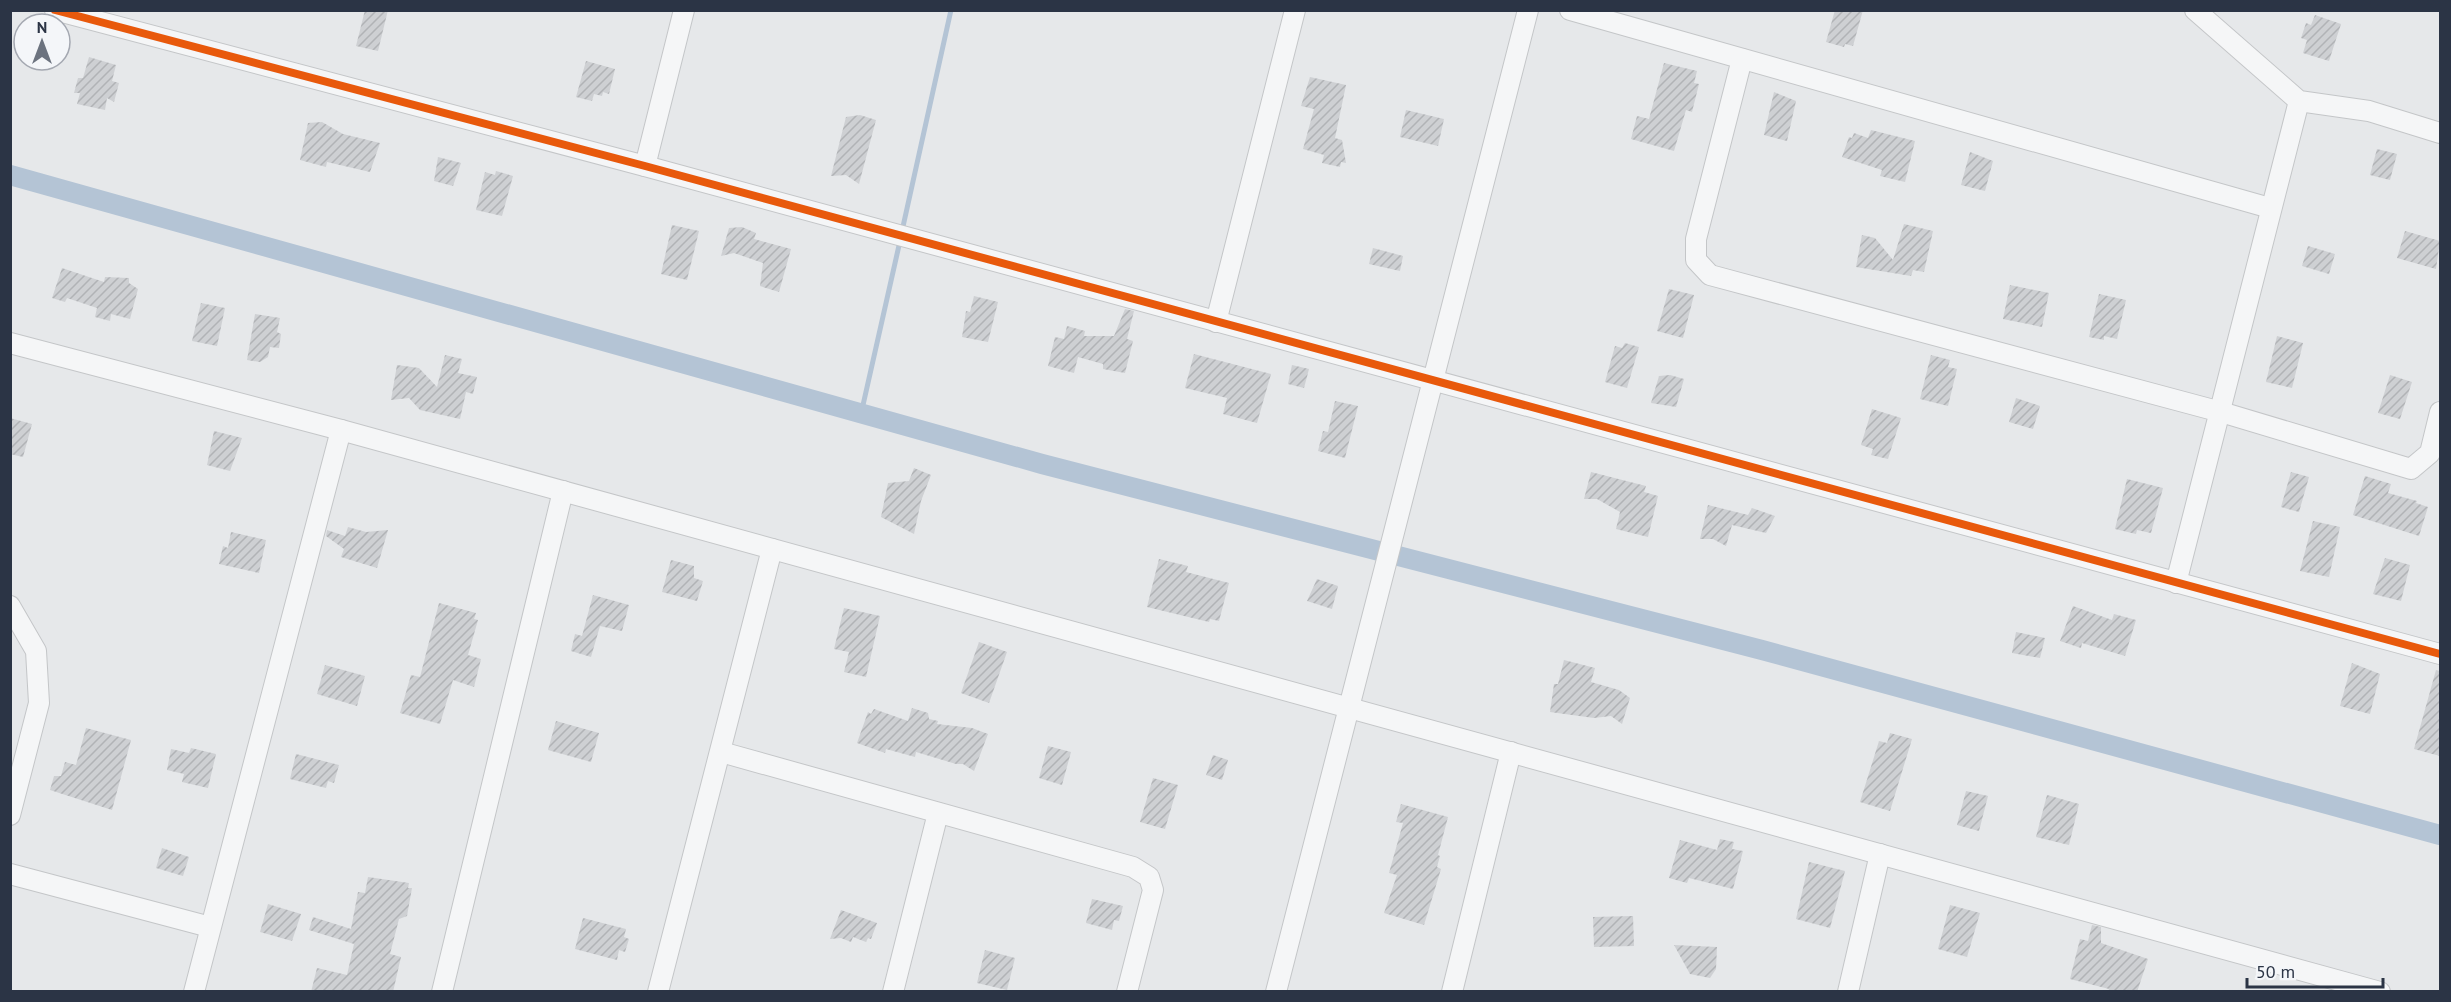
<svg xmlns="http://www.w3.org/2000/svg" width="2451" height="1002" font-family="'PT Sans',sans-serif">
<style>
.lines{fill:none;stroke-linecap:round;stroke-linejoin:round}
.stream{stroke:#b4c4d5;stroke-width:5}
.canal{stroke:#b4c4d5;stroke-width:20}
.building{fill:url(#building-hatch)}
.minor-casing{stroke:#c4c6c8;stroke-width:22}
.minor{stroke:#f5f6f7;stroke-width:20}
.cycleway-casing{stroke:#f4f6f9;stroke-width:11}
.cycleway{stroke:#e8590c;stroke-width:8}
</style>
<defs>
<pattern id="building-hatch" width="6" height="6" patternUnits="userSpaceOnUse" patternTransform="scale(1.5)"><rect width="6" height="6" fill="#ced0d3"/><path d="M-1 1l2-2M0 6l6-6M5 7l2-2" fill="none" stroke="#b1b3b6"/></pattern>
</defs>
<rect width="100%" height="100%" fill="#e6e8ea"/>
<g class="lines">
<g class="stream">
<polyline points="902,231 951,10"/>
<polyline points="861,414 900,241"/>
</g>
<polyline class="canal" points="10,175 1042,464 1762,650 2440,835"/>
</g>
<g class="building">
<polygon points="365,10 388,10 378,51 356,46"/>
<polygon points="1835,10 1863,10 1853,46 1845,44 1844,47 1826,42"/>
<polygon points="2315,15 2341,24 2329,61 2303,53 2307,40 2301,38 2306,23 2311,25"/>
<polygon points="89,57 116,65 112,81 119,83 114,102 107,98 105,110 77,104 80,93 74,93 78,78 83,78"/>
<polygon points="586,61 615,69 609,94 603,92 602,96 594,94 592,101 576,97"/>
<polygon points="1664,63 1697,71 1694,83 1699,84 1692,112 1686,110 1674,151 1631,139 1637,116 1649,119"/>
<polygon points="1310,77 1346,85 1335,138 1342,140 1346,163 1341,162 1340,167 1322,163 1324,155 1303,149 1314,109 1301,106"/>
<polygon points="1774,92 1796,101 1787,141 1764,135"/>
<polygon points="1406,110 1444,119 1438,146 1400,137"/>
<polygon points="860,115 876,120 859,184 846,175 831,176 846,117"/>
<polygon points="322,122 343,134 380,143 370,172 327,162 326,167 300,160 308,123"/>
<polygon points="1871,130 1915,141 1905,182 1880,176 1882,170 1842,157 1849,137 1852,138 1854,133 1868,138"/>
<polygon points="2377,149 2397,154 2390,180 2370,175"/>
<polygon points="1970,152 1993,161 1985,191 1961,185"/>
<polygon points="438,157 461,163 453,186 434,181"/>
<polygon points="496,171 513,176 502,216 476,210 485,172 495,175"/>
<polygon points="1904,224 1933,231 1924,272 1913,270 1911,276 1856,267 1862,235 1875,238 1893,260"/>
<polygon points="672,225 699,231 687,280 661,274"/>
<polygon points="742,227 756,233 754,239 791,249 779,292 760,286 763,263 734,253 721,256 729,228"/>
<polygon points="2405,231 2440,241 2436,269 2397,258"/>
<polygon points="2308,246 2335,254 2329,274 2302,266"/>
<polygon points="1373,248 1403,256 1400,271 1369,264"/>
<polygon points="62,268 104,282 105,277 129,278 129,283 138,289 130,319 111,314 110,321 95,317 97,308 67,298 65,302 52,298"/>
<polygon points="2010,285 2049,293 2042,327 2003,319"/>
<polygon points="1669,289 1694,295 1683,338 1657,331"/>
<polygon points="2099,294 2126,300 2117,339 2104,336 2104,340 2089,337"/>
<polygon points="974,296 998,302 988,342 962,337 966,311 970,312"/>
<polygon points="201,303 225,308 217,346 192,341"/>
<polygon points="1125,309 1134,311 1127,339 1133,341 1125,373 1103,369 1103,364 1078,357 1074,373 1048,366 1055,337 1064,339 1067,326 1085,331 1084,336 1114,336"/>
<polygon points="255,314 280,318 277,332 281,334 279,348 270,347 268,357 260,362 247,360"/>
<polygon points="2277,336 2303,343 2292,388 2266,382"/>
<polygon points="1625,343 1639,347 1627,388 1605,382 1615,346 1622,348"/>
<polygon points="1194,354 1271,374 1257,423 1223,414 1227,398 1185,388"/>
<polygon points="445,355 462,359 458,373 477,377 473,394 466,392 460,419 420,410 409,398 391,400 397,365 419,368 437,387"/>
<polygon points="1931,355 1950,360 1948,367 1957,369 1948,406 1920,399"/>
<polygon points="1292,365 1309,369 1304,388 1288,384"/>
<polygon points="1670,375 1684,379 1676,407 1651,403 1659,376"/>
<polygon points="2390,375 2412,382 2400,419 2378,413"/>
<polygon points="2016,398 2040,406 2033,429 2009,422"/>
<polygon points="1335,401 1358,406 1345,458 1318,451 1323,431 1328,432"/>
<polygon points="1872,409 1901,418 1888,459 1871,455 1873,449 1861,445"/>
<polygon points="10,418 32,424 23,457 10,454"/>
<polygon points="214,431 242,438 230,471 207,465"/>
<polygon points="914,468 931,475 921,501 914,534 881,517 888,483 909,481"/>
<polygon points="1591,472 1646,486 1644,492 1658,496 1648,537 1616,529 1620,512 1597,499 1584,499"/>
<polygon points="2291,472 2309,477 2299,512 2281,507"/>
<polygon points="2365,476 2391,484 2388,493 2417,501 2416,503 2428,507 2419,536 2353,515"/>
<polygon points="2127,479 2163,488 2151,533 2137,530 2136,534 2115,529"/>
<polygon points="1708,505 1748,515 1752,508 1775,516 1766,533 1732,525 1726,546 1713,539 1700,539"/>
<polygon points="2313,521 2340,527 2329,577 2300,571"/>
<polygon points="348,527 366,532 388,530 377,568 341,557 344,549 326,536 327,530 345,536"/>
<polygon points="231,532 266,540 259,573 219,564 223,546 228,548"/>
<polygon points="2385,558 2410,565 2401,601 2373,594"/>
<polygon points="1159,559 1188,566 1186,572 1229,583 1219,621 1210,619 1209,622 1147,607"/>
<polygon points="671,560 694,566 694,578 703,581 697,601 662,592"/>
<polygon points="1317,579 1338,586 1332,609 1307,601"/>
<polygon points="593,595 629,605 622,631 600,626 591,657 571,651 575,634 582,636"/>
<polygon points="439,603 476,613 474,619 478,620 468,655 481,659 474,687 453,680 440,724 400,713 411,675 420,677"/>
<polygon points="2073,606 2112,620 2114,614 2136,620 2125,656 2082,643 2081,648 2060,641"/>
<polygon points="844,608 880,616 866,677 844,672 849,652 834,649"/>
<polygon points="2016,632 2045,638 2040,658 2012,653"/>
<polygon points="979,642 1007,652 989,703 961,693"/>
<polygon points="1564,660 1595,668 1591,682 1619,690 1630,698 1622,724 1611,716 1594,718 1550,712 1554,684 1558,684"/>
<polygon points="2352,663 2380,674 2370,714 2340,706"/>
<polygon points="325,665 365,676 357,706 317,694"/>
<polygon points="2436,670 2440,671 2440,756 2414,749"/>
<polygon points="912,708 928,713 929,719 938,721 937,724 972,728 988,734 974,771 963,764 956,764 916,752 915,757 886,749 885,753 857,743 868,712 871,714 874,709 908,721"/>
<polygon points="556,721 599,733 591,762 548,750"/>
<polygon points="86,728 131,740 112,810 50,790 54,776 61,776 65,762 76,765"/>
<polygon points="1890,733 1912,739 1890,811 1860,802 1879,741 1887,743"/>
<polygon points="1048,746 1071,752 1062,785 1039,778"/>
<polygon points="191,748 216,754 208,788 182,782 184,774 167,770 171,749 189,753"/>
<polygon points="296,754 339,765 334,783 328,781 326,788 290,779"/>
<polygon points="1213,755 1228,760 1222,780 1206,775"/>
<polygon points="1153,778 1178,785 1165,829 1140,822"/>
<polygon points="1966,791 1988,796 1979,831 1957,825"/>
<polygon points="2047,795 2079,804 2069,845 2036,837"/>
<polygon points="1401,804 1448,817 1438,855 1440,856 1437,867 1441,869 1424,925 1384,913 1397,875 1389,873 1403,823 1396,822"/>
<polygon points="1720,839 1734,842 1732,849 1743,851 1733,889 1689,878 1687,883 1669,878 1680,840 1717,850"/>
<polygon points="162,848 189,857 183,876 156,868"/>
<polygon points="1809,862 1845,871 1830,928 1796,919"/>
<polygon points="368,877 409,883 408,888 412,888 407,916 399,919 390,954 401,957 393,992 311,992 317,968 347,975 354,944 309,930 313,917 351,929 358,892 365,893"/>
<polygon points="1092,899 1123,906 1119,921 1114,920 1112,930 1086,923"/>
<polygon points="268,904 301,914 292,941 260,932"/>
<polygon points="1950,905 1980,913 1967,957 1938,949"/>
<polygon points="841,910 877,923 871,939 868,938 866,942 853,937 851,942 841,938 830,939"/>
<polygon points="1633,916 1634,946 1594,947 1593,917"/>
<polygon points="583,918 626,929 624,937 629,939 625,952 619,950 617,960 575,949"/>
<polygon points="2092,925 2101,927 2101,943 2148,959 2137,992 2108,992 2109,989 2070,979 2080,939 2088,941"/>
<polygon points="1674,945 1717,947 1716,969 1710,978 1690,974"/>
<polygon points="985,950 1015,958 1007,990 977,983"/>
</g>
<g class="lines">
<g class="minor-casing">
<g id="minor">
<polyline points="55,10 645,166 2440,654"/>
<polyline points="1570,10 2270,208"/>
<polyline points="2195,10 2299,101 2369,111 2440,133"/>
<polyline points="1742,59 1696,239 1696,260 1710,275 2221,412 2411,469 2430,453 2440,412"/>
<polyline points="645,166 684,10"/>
<polyline points="1216,322 1295,10"/>
<polyline points="10,343 341,430 2380,992"/>
<polyline points="2176,583 2299,101"/>
<polyline points="10,606 36,651 39,703 10,815"/>
<polyline points="721,752 1133,867 1149,877 1153,890 1127,992"/>
<polyline points="10,874 210,927"/>
<polyline points="194,992 341,430"/>
<polyline points="442,992 563,491"/>
<polyline points="658,992 772,549"/>
<polyline points="893,992 938,813"/>
<polyline points="1276,992 1528,10"/>
<polyline points="1452,992 1511,752"/>
<polyline points="1848,992 1880,854"/>
</g>
</g>
<use href="#minor" class="minor"/>
<g class="cycleway-casing">
<polyline id="cycleway" points="55,10 645,166 2440,654"/>
</g>
<use href="#cycleway" class="cycleway"/>
</g>
<rect width="2451" height="1002" fill="none" stroke="#2b3445" stroke-width="24"/>
<g transform="translate(42 42)"><circle r="28" fill="#f4f6f9" stroke="#a4a8b1" stroke-width="1.5"/>
<path d="M0-4.5L10 22L0 15L-10 22Z" fill="#6c737f"/>
<text y="-9" font-size="16" font-weight="bold" text-anchor="middle" fill="#2b3445">N</text>
</g>
<path d="M2247 978v9h136v-9" fill="none" stroke="#2b3445" stroke-width="3"/>
<text x="2256" y="978" font-size="18" fill="#2b3445" stroke="#f4f6f9" stroke-width="4.5" paint-order="stroke">50 m</text>
</svg>
